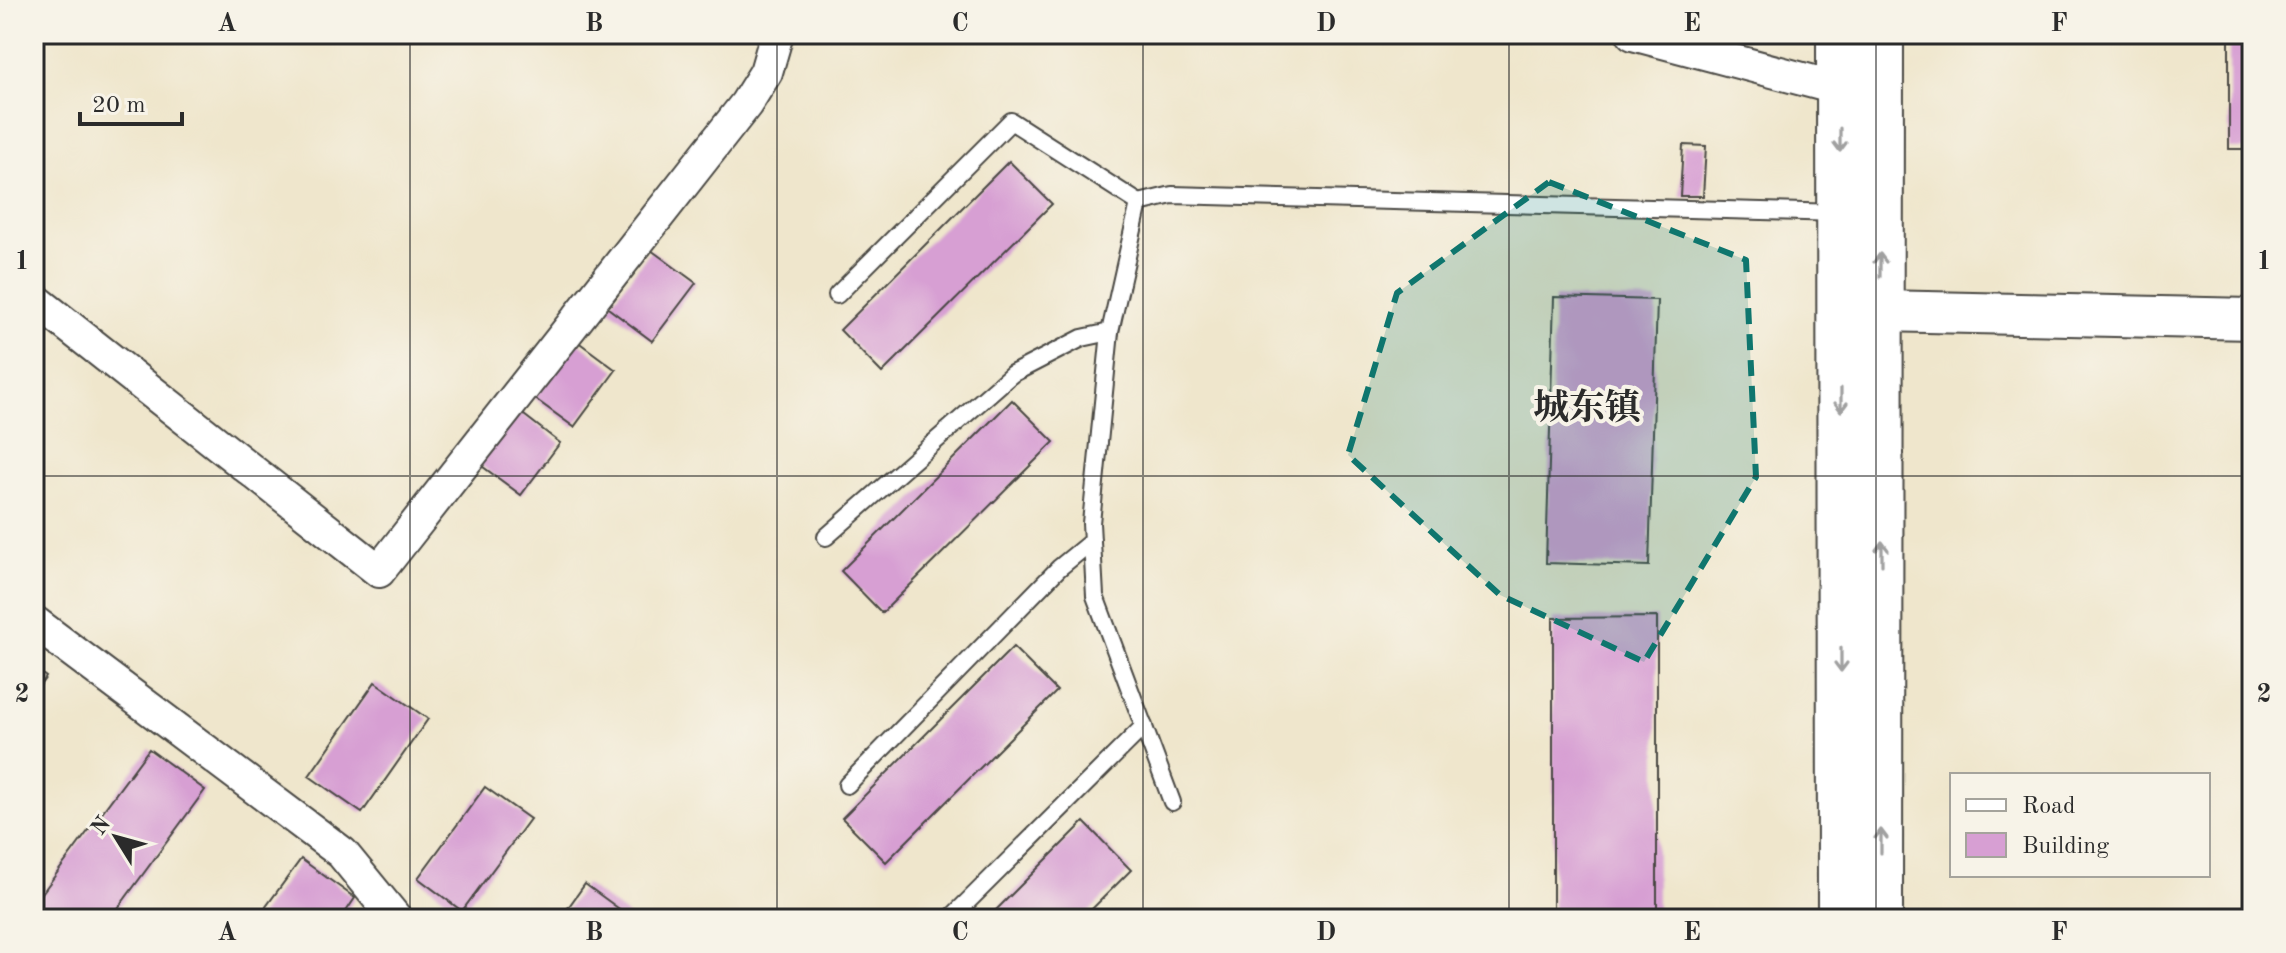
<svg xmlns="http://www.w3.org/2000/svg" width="2286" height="953" font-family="'Old Standard TT','Noto Serif SC',serif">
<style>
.building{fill:#d79fd3}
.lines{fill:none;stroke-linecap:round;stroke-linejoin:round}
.service-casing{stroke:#484743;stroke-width:20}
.minor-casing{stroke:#484743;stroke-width:36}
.tertiary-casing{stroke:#484743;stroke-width:44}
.primary-casing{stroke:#484743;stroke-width:48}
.service{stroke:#fff;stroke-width:16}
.minor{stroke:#fff;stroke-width:32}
.tertiary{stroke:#fff;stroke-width:40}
.primary{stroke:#fff;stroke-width:44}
.oneway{stroke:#a0a0a0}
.marked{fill:#0f766e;fill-opacity:0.2;stroke:#0f766e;stroke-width:6;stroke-dasharray:16 10;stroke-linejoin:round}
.grid{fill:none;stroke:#2b2b2b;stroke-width:2;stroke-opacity:0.55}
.labels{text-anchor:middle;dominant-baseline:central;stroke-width:8;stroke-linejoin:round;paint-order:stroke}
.district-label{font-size:36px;font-weight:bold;fill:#2b2b2b;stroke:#f7f3e8}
.neatline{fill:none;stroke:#2b2b2b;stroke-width:3}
.grid-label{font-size:26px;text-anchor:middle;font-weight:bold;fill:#2b2b2b}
</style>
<rect width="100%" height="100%" fill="#f7f3e8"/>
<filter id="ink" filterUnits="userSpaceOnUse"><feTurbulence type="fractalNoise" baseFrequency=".0125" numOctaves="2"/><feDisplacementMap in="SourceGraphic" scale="16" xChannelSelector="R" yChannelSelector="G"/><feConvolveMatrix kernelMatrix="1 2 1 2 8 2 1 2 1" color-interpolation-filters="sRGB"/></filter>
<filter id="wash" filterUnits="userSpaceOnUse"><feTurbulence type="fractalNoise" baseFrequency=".006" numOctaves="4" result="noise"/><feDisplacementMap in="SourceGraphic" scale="32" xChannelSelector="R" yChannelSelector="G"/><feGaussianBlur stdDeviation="1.8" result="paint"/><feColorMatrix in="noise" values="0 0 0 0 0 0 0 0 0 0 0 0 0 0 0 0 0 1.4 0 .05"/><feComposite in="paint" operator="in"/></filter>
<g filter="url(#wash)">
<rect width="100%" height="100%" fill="#efe6cc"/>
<g id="blocks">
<g class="building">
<rect x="2229" y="34" width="23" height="115"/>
<polygon points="1683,145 1706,146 1703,196 1680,196"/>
<polygon points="1009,161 1052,204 882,373 840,330"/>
<polygon points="651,250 696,283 652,341 608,308"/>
<polygon points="1554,297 1657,300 1649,566 1546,563"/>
<polygon points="577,341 616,370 574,427 534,398"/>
<polygon points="1012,400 1054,442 882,613 841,571"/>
<polygon points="515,408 560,443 521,495 475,461"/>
<polygon points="1657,617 1657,919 1553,919 1553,618"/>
<polygon points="1013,647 1057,691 886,862 842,818"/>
<polygon points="34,668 46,677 34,694"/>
<polygon points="375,682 428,719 362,813 309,776"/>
<polygon points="149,749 205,790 110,919 34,919 34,904"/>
<polygon points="485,787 530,819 462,911 418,878"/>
<polygon points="1084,822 1131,870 1082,919 987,919"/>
<polygon points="301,859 355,898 341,919 257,919"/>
<polygon points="585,884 633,919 560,919"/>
</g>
</g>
</g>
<g filter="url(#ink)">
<use href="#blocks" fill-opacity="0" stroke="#484743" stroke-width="2"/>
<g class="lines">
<g class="service-casing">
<g id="service">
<polyline points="837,295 1011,121 1139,203"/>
<polyline points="826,537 1012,374 1082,338 1110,332"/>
<polyline points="847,785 1059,568 1092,541"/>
<polyline points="1172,802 1095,596 1091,523 1110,332 1139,203 1172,195 1839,213"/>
<polyline points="950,919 1144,726"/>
</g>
</g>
<g class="minor-casing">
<g id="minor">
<polyline points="1633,34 1840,89"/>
<polyline points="34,299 379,571 746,104 766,72 777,34"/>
<polyline points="34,622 342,853 396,919"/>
</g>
</g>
<g class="tertiary-casing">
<polyline id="tertiary" points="1880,311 2252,319"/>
</g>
<g class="primary-casing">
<g id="primary">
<polyline points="1839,34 1840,919"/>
<polyline points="1880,919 1881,34"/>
</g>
</g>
<use href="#service" class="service"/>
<use href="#minor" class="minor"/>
<use href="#tertiary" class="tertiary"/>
<use href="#primary" class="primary"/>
</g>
<defs><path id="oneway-shaft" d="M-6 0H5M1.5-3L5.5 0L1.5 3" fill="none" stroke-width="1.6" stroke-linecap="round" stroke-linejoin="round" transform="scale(2)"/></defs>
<g class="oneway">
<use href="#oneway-shaft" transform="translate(1840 140) rotate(90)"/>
<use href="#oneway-shaft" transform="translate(1880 265) rotate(-90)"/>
<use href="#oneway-shaft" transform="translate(1841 400) rotate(90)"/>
<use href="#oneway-shaft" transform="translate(1882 553) rotate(-90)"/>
<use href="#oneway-shaft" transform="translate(1841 660) rotate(90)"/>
<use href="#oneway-shaft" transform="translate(1881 841) rotate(-90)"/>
</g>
</g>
<path class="marked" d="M1549,182L1746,260L1756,477L1644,662L1500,595L1348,455L1397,293Z"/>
<path class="grid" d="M410,34V919M777,34V919M1143,34V919M1509,34V919M1876,34V919M34,476H2252"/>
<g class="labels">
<g class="district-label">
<text x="1587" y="410">城东镇</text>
</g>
</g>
<rect width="2286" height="953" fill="none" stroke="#f7f3e8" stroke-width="88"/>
<rect x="1950" y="773" width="260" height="104" fill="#f7f3e8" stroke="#a5a39c" stroke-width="2"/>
<rect x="1966" y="799" width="40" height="12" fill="#ffffff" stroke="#a5a39c" stroke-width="2"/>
<text x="2022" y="813" font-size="24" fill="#2b2b2b">Road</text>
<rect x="1966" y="833" width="40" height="24" fill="#d79fd3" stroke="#a5a39c" stroke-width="2"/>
<text x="2022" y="853" font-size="24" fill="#2b2b2b">Building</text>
<g transform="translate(116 837) rotate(307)" stroke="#f7f3e8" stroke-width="6" paint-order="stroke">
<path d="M0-6L14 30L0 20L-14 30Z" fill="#2b2b2b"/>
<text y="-12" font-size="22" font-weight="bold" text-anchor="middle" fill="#2b2b2b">N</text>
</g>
<path d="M80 112v12h102v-12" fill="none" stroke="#2b2b2b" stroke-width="4"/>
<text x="92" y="112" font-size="24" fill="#2b2b2b" stroke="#f7f3e8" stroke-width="6" paint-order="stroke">20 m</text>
<rect x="44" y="44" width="2198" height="865" class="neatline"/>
<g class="grid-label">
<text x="227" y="31">A</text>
<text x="594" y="31">B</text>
<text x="960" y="31">C</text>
<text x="1326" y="31">D</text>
<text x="1692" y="31">E</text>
<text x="2059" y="31">F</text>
<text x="22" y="269">1</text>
<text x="2264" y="269">1</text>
<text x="22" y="702">2</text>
<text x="2264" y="702">2</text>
<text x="227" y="940">A</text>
<text x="594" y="940">B</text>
<text x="960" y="940">C</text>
<text x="1326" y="940">D</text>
<text x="1692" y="940">E</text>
<text x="2059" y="940">F</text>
</g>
</svg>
